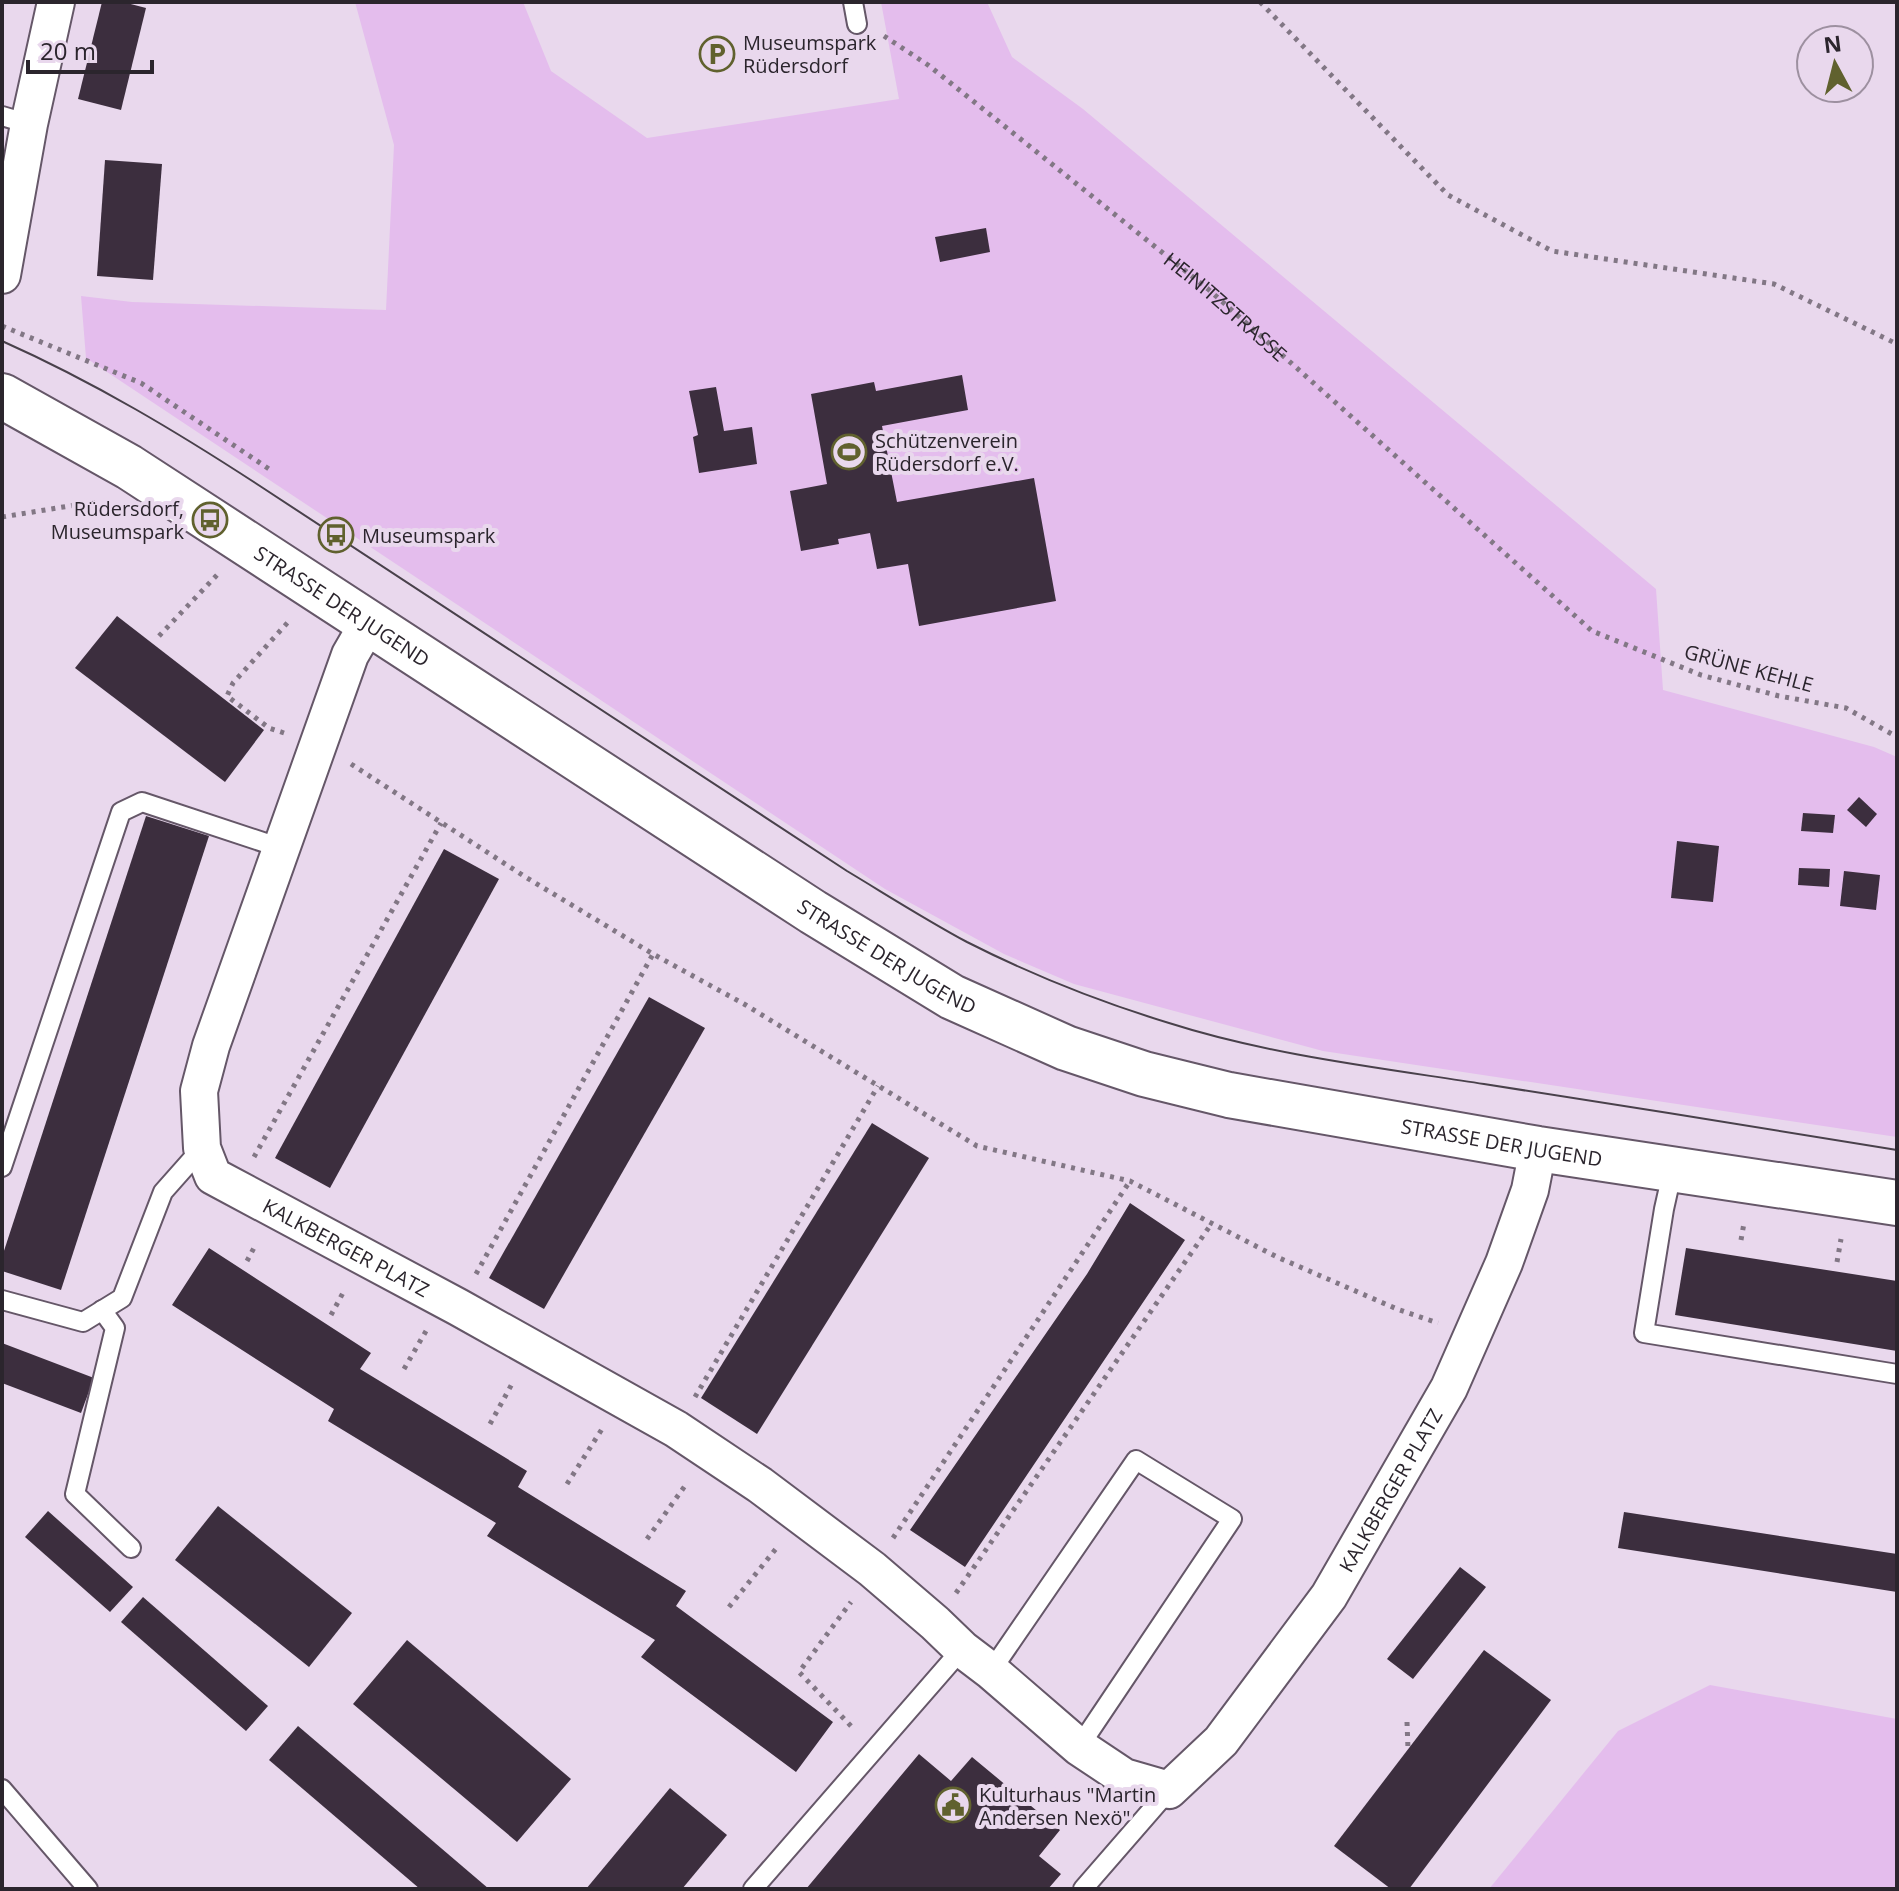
<svg xmlns="http://www.w3.org/2000/svg" width="1899" height="1891" font-family="'Open Sans',sans-serif">
<style>
.green{fill:#e4bded}
.building{fill:#3c2e3e}
.lines{fill:none;stroke-linecap:round;stroke-linejoin:round}
.lane-casing{stroke:#655768;stroke-width:22}
.street-casing{stroke:#655768;stroke-width:40}
.secondary-casing{stroke:#655768;stroke-width:48}
.path{stroke:#827785;stroke-width:5;stroke-dasharray:4 6;stroke-linecap:butt}
.lane{stroke:#fff;stroke-width:18}
.street{stroke:#fff;stroke-width:36}
.secondary{stroke:#fff;stroke-width:44}
.tram{stroke:#49414b;stroke-width:2}
.labels{text-anchor:middle;dominant-baseline:central;stroke-width:8;stroke-linejoin:round;paint-order:stroke}
.poi-label{font-size:20px;fill:#2b252d;stroke:#e9d8ed;text-anchor:start}
.street-label{font-size:20px;fill:#2b252d;stroke:#e9d8ed}
</style>
<rect width="100%" height="100%" fill="#e9d8ed"/>
<g class="green">
<polygon points="355,2 523,2 551,71 647,138 899,99 881,2 987,2 1012,57 1083,109 1656,589 1663,690 1874,747 1897,757 1897,1137 1323,1051 1074,984 1004,954 885,889 86,358 81,296 132,302 386,310 394,145"/>
<polygon points="1710,1685 1897,1719 1897,1889 1489,1889 1618,1731"/>
</g>
<g class="building">
<polygon points="102,2 123,2 146,8 121,110 78,99"/>
<polygon points="105,160 162,164 153,280 97,276"/>
<polygon points="986,228 990,252 940,262 935,237"/>
<polygon points="962,375 968,410 882,426 897,502 1034,478 1056,601 919,626 908,564 877,569 870,533 838,539 839,544 801,551 790,491 827,484 811,394 874,382 876,391"/>
<polygon points="716,387 724,431 752,427 757,464 699,473 693,437 698,435 689,391"/>
<polygon points="117,616 264,730 225,782 75,668"/>
<polygon points="1859,797 1877,814 1866,827 1847,810"/>
<polygon points="1803,813 1835,815 1833,833 1801,831"/>
<polygon points="146,816 209,836 61,1290 2,1271 2,1257"/>
<polygon points="1677,841 1719,846 1713,902 1671,898"/>
<polygon points="444,849 499,879 330,1188 275,1158"/>
<polygon points="1799,868 1830,869 1829,887 1798,885"/>
<polygon points="1844,871 1880,875 1876,910 1840,906"/>
<polygon points="649,997 705,1028 544,1309 489,1278"/>
<polygon points="872,1123 929,1158 757,1434 701,1398"/>
<polygon points="1130,1203 1185,1240 965,1567 910,1530 1087,1274"/>
<polygon points="209,1248 371,1353 360,1369 527,1471 518,1487 686,1591 676,1606 833,1722 796,1772 641,1657 655,1640 487,1536 496,1523 328,1421 334,1409 172,1305"/>
<polygon points="1686,1248 1897,1281 1897,1351 1675,1315"/>
<polygon points="2,1343 94,1378 81,1413 2,1383"/>
<polygon points="218,1506 352,1613 309,1667 175,1560"/>
<polygon points="48,1511 133,1587 110,1612 25,1537"/>
<polygon points="1624,1512 1897,1554 1897,1592 1618,1548"/>
<polygon points="1460,1567 1486,1587 1413,1679 1387,1659"/>
<polygon points="143,1597 268,1706 246,1731 121,1622"/>
<polygon points="407,1640 571,1779 517,1842 353,1704"/>
<polygon points="1484,1650 1551,1700 1409,1889 1391,1889 1334,1846"/>
<polygon points="298,1726 489,1889 420,1889 269,1760"/>
<polygon points="919,1754 951,1781 972,1757 1060,1830 1039,1856 1061,1874 1048,1889 806,1889"/>
<polygon points="670,1788 727,1835 682,1889 586,1889"/>
</g>
<g class="lines">
<g class="lane-casing">
<g id="lane">
<polyline points="853,2 857,24"/>
<polyline points="2,116 29,124"/>
<polyline points="2,1167 121,812 142,802 281,848"/>
<polyline points="1673,1169 1664,1209 1644,1333 1897,1374"/>
<polyline points="2,1300 83,1322 122,1298 163,1192 202,1148"/>
<polyline points="102,1310 115,1328 75,1494 131,1548"/>
<polyline points="991,1671 1136,1460 1232,1519 1079,1747"/>
<polyline points="2,1789 88,1889"/>
<polyline points="753,1889 962,1649"/>
<polyline points="1083,1889 1169,1790"/>
</g>
</g>
<g class="street-casing">
<g id="street">
<polyline points="2,275 29,124 56,2"/>
<path id="s2" d="M369,622L350,655L211,1046L199,1091L202,1148L213,1176L458,1307L676,1429L760,1485L872,1569L935,1623L962,1649L991,1671L1079,1747L1124,1777L1169,1790L1221,1741L1329,1596L1449,1388L1504,1263L1530,1190L1538,1149"/>
</g>
</g>
<g class="secondary-casing">
<g id="secondary">
<path id="s3" d="M2,396L129,467L813,912L952,997L1066,1048L1144,1074L1229,1095L1538,1149L1897,1203"/>
</g>
</g>
<g class="path">
<polyline points="1260,2 1448,195 1552,251 1774,284 1897,344"/>
<path id="s1" d="M884,36L928,65L1208,289L1592,631L1701,675L1779,696L1846,708L1897,737"/>
<polyline points="2,326 141,383 269,469"/>
<polyline points="2,517 100,501"/>
<polyline points="159,636 218,574"/>
<polyline points="284,733 269,728 227,696 233,683 289,621"/>
<polyline points="351,764 527,878 653,954 744,1004 977,1146 1130,1181 1277,1257 1397,1309 1438,1323"/>
<polyline points="254,1157 441,823"/>
<polyline points="1741,1240 1744,1223"/>
<polyline points="247,1261 256,1244"/>
<polyline points="1837,1262 1841,1239"/>
<polyline points="476,1274 653,954"/>
<polyline points="331,1315 344,1291"/>
<polyline points="404,1369 426,1331"/>
<polyline points="695,1397 878,1086"/>
<polyline points="490,1424 513,1382"/>
<polyline points="567,1484 602,1429"/>
<polyline points="893,1538 1130,1181"/>
<polyline points="647,1539 687,1483"/>
<polyline points="956,1593 1212,1223"/>
<polyline points="729,1607 779,1545"/>
<polyline points="1407,1722 1408,1749"/>
<polyline points="851,1726 799,1672 851,1602"/>
</g>
<use href="#lane" class="lane"/>
<use href="#street" class="street"/>
<use href="#secondary" class="secondary"/>
<path class="tram" d="M2,341C94,382 179,433 263,488L847,871C887,895 926,920 967,942C1032,975 1100,1002 1169,1023C1269,1055 1381,1068 1484,1084C1622,1105 1759,1128 1897,1150"/>
</g>
<defs>
<g id="parking-ring" transform="scale(1.8)"><circle r="9.5" fill="#e9d8ed" stroke="#60612e" stroke-width="1.5"/><path d="M-3.5-5.5H1a3.5 3.5 0 0 1 0 7H-1V5.5H-3.5ZM-1-3.4V-.6H.8a1.4 1.4 0 0 0 0-2.8Z" fill="#60612e"/></g>
<g id="stadium-ring" transform="scale(1.8)"><circle r="9.5" fill="#e9d8ed" stroke="#60612e" stroke-width="1.5"/><path d="M0-5a6.5 5 0 1 0 0 10a6.5 5 0 1 0 0-10ZM-3.5-1.8h7v3.6h-7Z" fill="#60612e"/></g>
<g id="bus-ring" transform="scale(1.8)"><circle r="9.5" fill="#e9d8ed" stroke="#60612e" stroke-width="1.5"/><path d="M-5-6H5V4H4V6H2V4H-2V6H-4V4H-5ZM-3.5-4V0h7V-4ZM-3.5 1.2v1.5H-2V1.2ZM2 1.2v1.5H3.5V1.2Z" fill="#60612e"/></g>
<g id="civic-ring" transform="scale(1.8)"><circle r="9.5" fill="#e9d8ed" stroke="#60612e" stroke-width="1.5"/><path d="M-.6-6.5H3V-4.5H.6V-3L4-1V1h2V6H-6V1h2V-1L-.6-3ZM-1.2 2.5V6h2.4V2.5Z" fill="#60612e"/></g>
</defs>
<g fill-rule="evenodd">
<use href="#parking-ring" x="717" y="54"/>
<use href="#stadium-ring" x="849" y="452"/>
<use href="#bus-ring" x="210" y="520"/>
<use href="#bus-ring" x="336" y="535"/>
<use href="#civic-ring" x="953" y="1805"/>
</g>
<g class="labels">
<g class="poi-label">
<text x="743" y="42">Museumspark<tspan x="743" dy="23">Rüdersdorf</tspan></text>
<text x="875" y="440">Schützenverein<tspan x="875" dy="23">Rüdersdorf e.V.</tspan></text>
<text x="184" y="508" text-anchor="end">Rüdersdorf,<tspan x="184" dy="23">Museumspark</tspan></text>
<text x="362" y="535">Museumspark</text>
<text x="979" y="1794">Kulturhaus "Martin<tspan x="979" dy="23">Andersen Nexö"</tspan></text>
</g>
<g class="street-label">
<text stroke="none"><textPath href="#s1" startOffset="436">HEINITZSTRASSE</textPath></text>
<text stroke="none"><textPath href="#s3" startOffset="400">STRASSE DER JUGEND</textPath></text>
<text transform="translate(1749 668) rotate(15)">GRÜNE KEHLE</text>
<text stroke="none"><textPath href="#s3" startOffset="1048">STRASSE DER JUGEND</textPath></text>
<text stroke="none"><textPath href="#s3" startOffset="1696">STRASSE DER JUGEND</textPath></text>
<text stroke="none"><textPath href="#s2" startOffset="738">KALKBERGER PLATZ</textPath></text>
<text stroke="none"><textPath href="#s2" startOffset="2104">KALKBERGER PLATZ</textPath></text>
</g>
</g>
<rect width="1899" height="1891" fill="none" stroke="#2b252d" stroke-width="8"/>
<g transform="translate(1835 64) rotate(353)"><circle r="38" fill="#e9d8ed" stroke="#9d90a0" stroke-width="2"/>
<path d="M0-6L14 30L0 20L-14 30Z" fill="#60612e"/>
<text y="-12" font-size="22" font-weight="bold" text-anchor="middle" fill="#2b252d">N</text>
</g>
<path d="M28 60v12h124v-12" fill="none" stroke="#2b252d" stroke-width="4"/>
<text x="40" y="60" font-size="24" fill="#2b252d" stroke="#e9d8ed" stroke-width="6" paint-order="stroke">20 m</text>
</svg>
